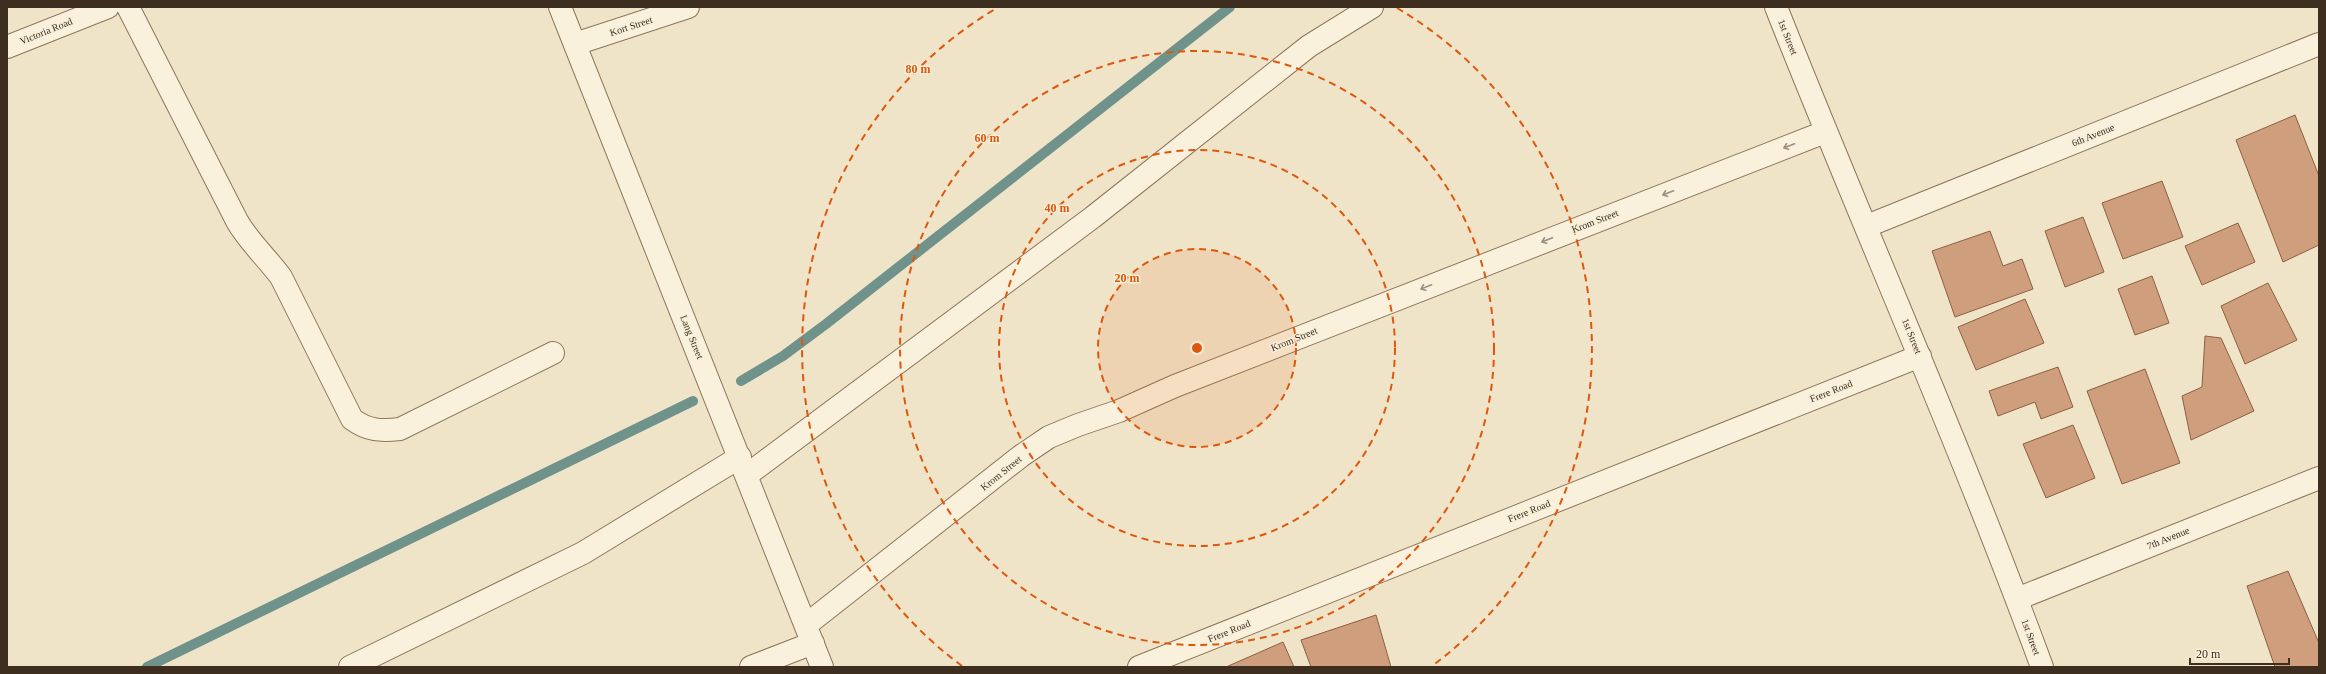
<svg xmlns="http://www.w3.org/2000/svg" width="2326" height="674" font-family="'Times New Roman',serif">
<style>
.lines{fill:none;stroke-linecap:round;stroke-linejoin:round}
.stream{stroke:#6f938a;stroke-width:10}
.building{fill:#cf9f7d;stroke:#8d5f41}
.minor-casing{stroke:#8d765c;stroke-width:24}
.minor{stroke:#faf1dc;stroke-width:22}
.oneway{stroke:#9c907e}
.ring{fill:none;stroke:#df570d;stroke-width:2;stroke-dasharray:7 5}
.labels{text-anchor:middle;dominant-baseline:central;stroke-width:3;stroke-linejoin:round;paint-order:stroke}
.street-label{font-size:10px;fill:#3d2e20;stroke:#f7eed8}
.centre{fill:#df570d;stroke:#f7eed8;stroke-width:2}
.ring-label{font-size:12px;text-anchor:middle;font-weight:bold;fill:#df570d;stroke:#f7eed8;stroke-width:3;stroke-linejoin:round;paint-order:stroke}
</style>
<rect width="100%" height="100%" fill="#f0e4c8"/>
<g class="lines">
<g class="stream">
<polyline points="741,381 783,356 826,324 1230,7"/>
<polyline points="147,667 693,401"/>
</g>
</g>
<g class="building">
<polygon points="2295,115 2319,176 2319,245 2283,262 2236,140"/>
<polygon points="2162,181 2183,237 2123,259 2102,203"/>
<polygon points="2083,217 2104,272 2065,287 2045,231"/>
<polygon points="2238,223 2255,262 2202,285 2185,246"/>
<polygon points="1990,231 2003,266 2022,259 2033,289 1955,317 1932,251"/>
<polygon points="2152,276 2169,323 2135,335 2118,289"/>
<polygon points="2268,283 2297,340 2245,364 2221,306"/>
<polygon points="2025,299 2044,343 1976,370 1958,327"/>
<polygon points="2205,336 2221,338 2254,411 2191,440 2182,396 2202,387"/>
<polygon points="2058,367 2073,407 2041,419 2035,402 1998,416 1989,391"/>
<polygon points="2145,369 2180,463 2122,484 2087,391"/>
<polygon points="2073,425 2095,478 2046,498 2023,444"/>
<polygon points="2288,571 2319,643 2319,667 2275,667 2247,586"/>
<polygon points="1376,615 1391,667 1311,667 1301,640"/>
<polygon points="1283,642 1294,667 1226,667"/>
</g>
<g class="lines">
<g class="minor-casing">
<g id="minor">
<path d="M128,7L237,221C249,242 267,258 281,277L352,419C368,431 381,431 400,429L553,353"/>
<polyline points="560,7 822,667"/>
<path d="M1776,7C1863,227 1960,444 2042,667"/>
<polyline points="575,44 688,7"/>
<polyline points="7,47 108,7"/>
<polyline points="1867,226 2319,44"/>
<polyline points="747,475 1093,217 1309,46 1372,7"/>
<polyline points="2017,599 2319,478"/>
<polyline points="806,625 1021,456 1049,437 1078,425 1119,411 1175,386 1825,132"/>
<polyline points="350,667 583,553 740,457"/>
<polyline points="751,667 813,643"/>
<polyline points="1139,667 1920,356"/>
</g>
</g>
<use href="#minor" class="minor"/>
</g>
<defs><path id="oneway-shaft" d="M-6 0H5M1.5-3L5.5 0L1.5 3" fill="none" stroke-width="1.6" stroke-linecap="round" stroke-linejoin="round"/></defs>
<g class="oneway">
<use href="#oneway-shaft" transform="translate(1789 146) rotate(159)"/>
<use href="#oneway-shaft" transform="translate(1668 193) rotate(159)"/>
<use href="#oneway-shaft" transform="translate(1547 240) rotate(159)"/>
<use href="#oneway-shaft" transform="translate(1426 287) rotate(158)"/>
</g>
<circle cx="1197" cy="348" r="99" fill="#df570d" fill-opacity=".12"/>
<g class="ring">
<circle cx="1197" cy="348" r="99"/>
<circle cx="1197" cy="348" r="198"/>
<circle cx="1197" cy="348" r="297"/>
<path d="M962 666A395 395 0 0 1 997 8M1397 8A395 395 0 0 1 1432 666"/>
</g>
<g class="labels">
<g class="street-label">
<text transform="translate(631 26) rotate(-18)">Kort Street</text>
<text transform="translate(46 31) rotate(-22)">Victoria Road</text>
<text transform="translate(1788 37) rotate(68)">1st Street</text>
<text transform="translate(2093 135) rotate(-22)">6th Avenue</text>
<text transform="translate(1595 221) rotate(-21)">Krom Street</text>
<text transform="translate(1912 336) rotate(68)">1st Street</text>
<text transform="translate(692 337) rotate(68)">Lang Street</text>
<text transform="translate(1294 339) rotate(-22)">Krom Street</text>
<text transform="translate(1831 391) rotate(-22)">Frere Road</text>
<text transform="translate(1001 473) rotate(-39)">Krom Street</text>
<text transform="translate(1529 511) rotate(-22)">Frere Road</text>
<text transform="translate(2168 538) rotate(-22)">7th Avenue</text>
<text transform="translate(1229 631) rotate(-22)">Frere Road</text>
<text transform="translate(2031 637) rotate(70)">1st Street</text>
</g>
</g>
<circle cx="1197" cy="348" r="6" class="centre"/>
<g class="ring-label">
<text x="918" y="73">80 m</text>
<text x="987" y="142">60 m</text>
<text x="1057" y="212">40 m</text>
<text x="1127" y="282">20 m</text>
</g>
<rect width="2326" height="674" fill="none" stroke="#3d2e20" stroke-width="16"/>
<path d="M2190 658v6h99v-6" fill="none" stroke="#3d2e20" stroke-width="2"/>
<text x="2196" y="658" font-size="12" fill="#3d2e20" stroke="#f7eed8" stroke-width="3" paint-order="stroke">20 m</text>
</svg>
